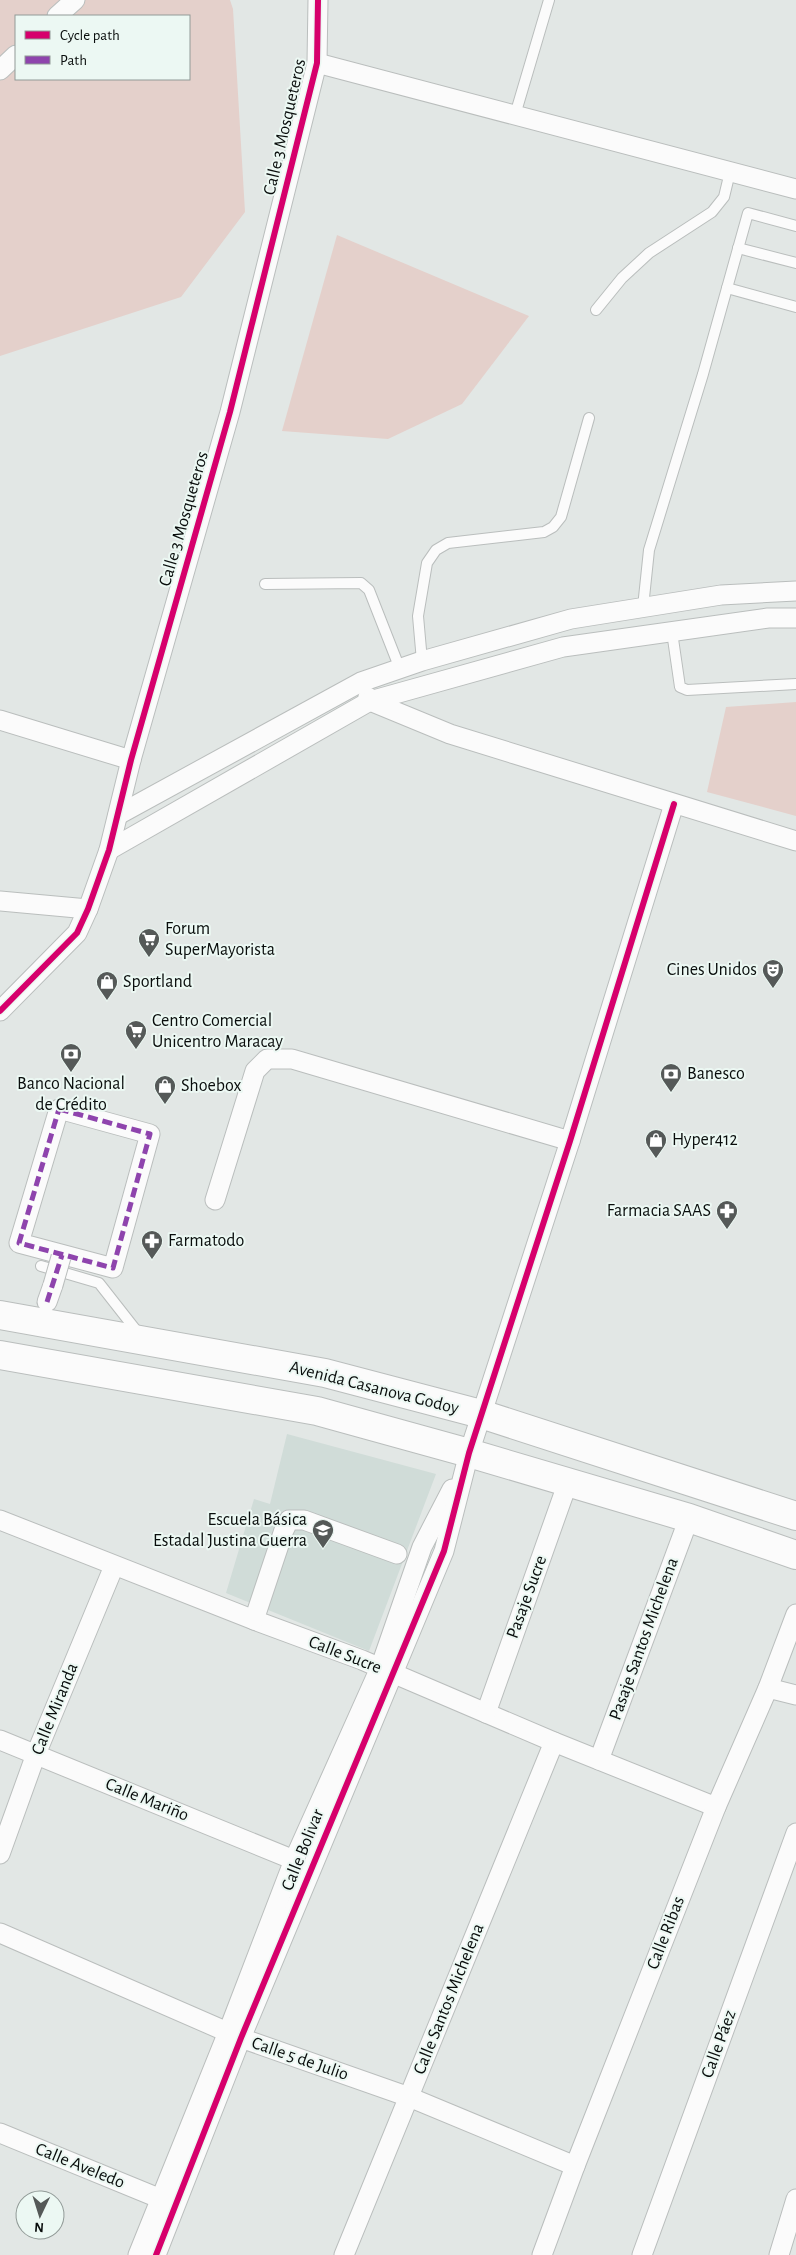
<svg xmlns="http://www.w3.org/2000/svg" width="796" height="2255" font-family="'Alegreya Sans',sans-serif">
<style>
.built{fill:#d0dcd8}
.green{fill:#e4d0cb;fill-rule:evenodd}
.lines{fill:none;stroke-linecap:round;stroke-linejoin:round}
.lane-casing{stroke:#babebd;stroke-width:12}
.street-casing{stroke:#babebd;stroke-width:21}
.secondary-casing{stroke:#babebd;stroke-width:30}
.lane{stroke:#fbfbfb;stroke-width:10}
.street{stroke:#fbfbfb;stroke-width:19}
.secondary{stroke:#fbfbfb;stroke-width:28}
.street-bridge-casing{stroke:#babebd;stroke-width:21;stroke-linecap:butt}
.street-bridge{stroke:#fbfbfb;stroke-width:19}
.quiet{stroke:#8e44ad;stroke-width:5;stroke-dasharray:10 5;stroke-linecap:butt}
.cycleway-casing{stroke:#ecf8f3;stroke-width:9}
.cycleway{stroke:#d6006c;stroke-width:6}
.labels{text-anchor:middle;dominant-baseline:central;stroke-width:4;stroke-linejoin:round;paint-order:stroke}
.street-label{font-size:18px;fill:#090d0c;stroke:#ecf8f3}
.poi-label{font-size:18px;fill:#090d0c;stroke:#ecf8f3;text-anchor:start}
</style>
<rect width="100%" height="100%" fill="#e2e7e5"/>
<polygon class="built" points="287,1434 436,1474 369,1651 226,1593 254,1499 270,1504"/>
<g class="green">
<path d="M0,0H230L233,9L245,212L181,297L0,356ZM16,16H189V79H16Z"/>
<polygon points="337,235 529,316 462,404 388,439 282,431"/>
<polygon points="796,702 796,816 707,792 726,707"/>
</g>
<g class="lines">
<g class="lane-casing">
<g id="lane">
<polyline points="515,115 549,0"/>
<polyline points="738,248 796,263"/>
<polyline points="727,288 796,307"/>
<polyline points="596,310 622,278 649,253 712,212 724,197 730,172"/>
<polyline points="265,584 361,583 369,590 400,669"/>
<polyline points="643,607 649,550 703,374 748,213 796,226"/>
<polyline points="672,632 680,687 687,690 796,684"/>
<polyline points="422,661 418,616 427,563 436,550 448,543 544,532 553,527 561,517 589,418"/>
<polyline points="41,1266 99,1283 139,1334"/>
</g>
</g>
<g class="street-casing">
<g id="street">
<polyline points="57,16 75,0"/>
<polyline points="317,63 796,189"/>
<polyline points="0,70 16,55"/>
<polyline points="368,697 370,701 450,734 796,841"/>
<polyline points="0,720 131,760"/>
<polyline points="118,815 361,682 422,661 571,619 721,595 796,591"/>
<polyline points="109,850 370,701 563,647 768,618 796,618"/>
<polyline points="0,901 88,909"/>
<polyline points="0,1011 77,933 88,909 109,850 131,760 230,412 317,63 318,0"/>
<polygon points="59,1109 150,1134 113,1268 19,1243"/>
<polyline points="215,1200 255,1071 267,1059 292,1059 570,1141"/>
<polyline points="47,1302 53,1285"/>
<polyline points="0,1520 254,1620 362,1660 554,1742 716,1807"/>
<polyline points="254,1620 284,1530 289,1520 304,1520 397,1554"/>
<polyline points="768,1688 796,1695"/>
<polyline points="486,1713 568,1482"/>
<polyline points="0,1740 294,1860"/>
<polyline points="599,1760 689,1518"/>
<polyline points="0,1854 36,1754 114,1566"/>
<polyline points="0,1933 241,2038 409,2097 575,2166"/>
<polyline points="0,2133 161,2199"/>
<polyline points="138,2255 228,2032 294,1860 380,1668 422,1547 452,1489"/>
<polyline points="156,2255 241,2038 444,1551 469,1453 570,1141 674,804"/>
<polyline points="344,2255 554,1742"/>
<polyline points="542,2255 575,2166 716,1807 768,1688 796,1614"/>
<polyline points="642,2255 796,1833"/>
<polyline points="779,2255 796,2199"/>
</g>
</g>
<g class="secondary-casing">
<g id="secondary">
<polyline points="0,1315 325,1373 481,1414 796,1516"/>
<polyline points="0,1355 317,1411 469,1453 689,1518 796,1555"/>
</g>
</g>
<use href="#lane" class="lane"/>
<use href="#street" class="street"/>
<use href="#secondary" class="secondary"/>
<g class="street-bridge-casing">
<polyline id="street-bridge" points="53,1285 61,1257"/>
</g>
<use href="#street-bridge" class="street-bridge"/>
<g class="quiet">
<polygon points="59,1109 150,1134 113,1268 19,1243"/>
<polyline points="47,1302 62,1255"/>
</g>
<g class="cycleway-casing">
<g id="cycleway">
<polyline points="0,1011 77,933 88,909 109,850 131,760 230,412 317,63 318,0"/>
<polyline points="156,2255 241,2038 444,1551 469,1453 570,1141 674,804"/>
</g>
</g>
<use href="#cycleway" class="cycleway"/>
</g>
<defs>
<g id="supermarket-pin" transform="scale(1.125)"><path d="M0 17L-7.5 6A9.5 9.5 0 1 1 7.5 6Z" fill="#555958" stroke="#ecf8f3"/><path d="M-6-5.5h2.5l.6 2H6L4.5 2H-2.5L-4.4-4H-6ZM-1.5 3.2a1.3 1.3 0 1 0 .1 0ZM3 3.2a1.3 1.3 0 1 0 .1 0Z" fill="#fff"/></g>
<g id="theatre-pin" transform="scale(1.125)"><path d="M0 17L-7.5 6A9.5 9.5 0 1 1 7.5 6Z" fill="#555958" stroke="#ecf8f3"/><path d="M-5-5.5Q0-4 5-5.5V0Q5 5 0 6Q-5 5-5 0ZM-3.3-2.5H-1v1.5H-3.3ZM1-2.5H3.3v1.5H1ZM-2.8 1Q0 5.5 2.8 1Z" fill="#fff"/></g>
<g id="shop-pin" transform="scale(1.125)"><path d="M0 17L-7.5 6A9.5 9.5 0 1 1 7.5 6Z" fill="#555958" stroke="#ecf8f3"/><path d="M-5-2.5h2.3a2.7 3.5 0 0 1 5.4 0H5L5.5 6h-11ZM-1.5-2.5h3a1.5 2.3 0 0 0-3 0Z" fill="#fff"/></g>
<g id="bank-pin" transform="scale(1.125)"><path d="M0 17L-7.5 6A9.5 9.5 0 1 1 7.5 6Z" fill="#555958" stroke="#ecf8f3"/><path d="M-6-4H6V4H-6ZM0-2.3a2.3 2.3 0 1 0 0 4.6a2.3 2.3 0 1 0 0-4.6Z" fill="#fff"/></g>
<g id="pharmacy-pin" transform="scale(1.125)"><path d="M0 17L-7.5 6A9.5 9.5 0 1 1 7.5 6Z" fill="#555958" stroke="#ecf8f3"/><path d="M-2-6h4v4h4v4h-4v4h-4v-4h-4v-4h4Z" fill="#fff"/></g>
<g id="school-pin" transform="scale(1.125)"><path d="M0 17L-7.5 6A9.5 9.5 0 1 1 7.5 6Z" fill="#555958" stroke="#ecf8f3"/><path d="M0-5L7-2L0 1L-7-2ZM-4 1L0 2.5L4 1V4Q0 6-4 4Z" fill="#fff"/></g>
</defs>
<g fill-rule="evenodd">
<use href="#supermarket-pin" x="149" y="939"/>
<use href="#theatre-pin" x="773" y="970"/>
<use href="#shop-pin" x="107" y="982"/>
<use href="#supermarket-pin" x="136" y="1031"/>
<use href="#bank-pin" x="71" y="1054"/>
<use href="#bank-pin" x="671" y="1074"/>
<use href="#shop-pin" x="165" y="1086"/>
<use href="#shop-pin" x="656" y="1140"/>
<use href="#pharmacy-pin" x="727" y="1211"/>
<use href="#pharmacy-pin" x="152" y="1241"/>
<use href="#school-pin" x="323" y="1530"/>
</g>
<g class="labels">
<g class="street-label">
<text transform="translate(285 127) rotate(-77)">Calle 3 Mosqueteros</text>
<text transform="translate(184 519) rotate(-74)">Calle 3 Mosqueteros</text>
<text transform="translate(374 1388) rotate(14)">Avenida Casanova Godoy</text>
<text transform="translate(527 1597) rotate(-70)">Pasaje Sucre</text>
<text transform="translate(644 1639) rotate(-70)">Pasaje Santos Michelena</text>
<text transform="translate(345 1655) rotate(21)">Calle Sucre</text>
<text transform="translate(55 1709) rotate(-68)">Calle Miranda</text>
<text transform="translate(147 1800) rotate(22)">Calle Mariño</text>
<text transform="translate(303 1850) rotate(-68)">Calle Bolivar</text>
<text transform="translate(666 1933) rotate(-69)">Calle Ribas</text>
<text transform="translate(449 1999) rotate(-68)">Calle Santos Michelena</text>
<text transform="translate(719 2044) rotate(-70)">Calle Páez</text>
<text transform="translate(300 2059) rotate(19)">Calle 5 de Julio</text>
<text transform="translate(80 2166) rotate(22)">Calle Aveledo</text>
</g>
<g class="poi-label">
<text x="165" y="929">Forum<tspan x="165" dy="21">SuperMayorista</tspan></text>
<text x="757" y="970" text-anchor="end">Cines Unidos</text>
<text x="123" y="982">Sportland</text>
<text x="152" y="1021">Centro Comercial<tspan x="152" dy="21">Unicentro Maracay</tspan></text>
<text x="687" y="1074">Banesco</text>
<text x="71" y="1084" text-anchor="middle">Banco Nacional<tspan x="71" dy="21">de Crédito</tspan></text>
<text x="181" y="1086">Shoebox</text>
<text x="672" y="1140">Hyper412</text>
<text x="711" y="1211" text-anchor="end">Farmacia SAAS</text>
<text x="168" y="1241">Farmatodo</text>
<text x="307" y="1520" text-anchor="end">Escuela Básica<tspan x="307" dy="21">Estadal Justina Guerra</tspan></text>
</g>
</g>
<rect x="15" y="15" width="175" height="65" fill="#ecf8f3" stroke="#919a97"/>
<rect x="25" y="31" width="25" height="8" fill="#d6006c" stroke="#919a97"/>
<text x="60" y="40" font-size="15" fill="#090d0c">Cycle path</text>
<rect x="25" y="56" width="25" height="8" fill="#8e44ad" stroke="#919a97"/>
<text x="60" y="65" font-size="15" fill="#090d0c">Path</text>
<g transform="translate(40 2215) rotate(184)"><circle r="24" fill="#ecf8f3" stroke="#919a97"/>
<path d="M0-4L9 19L0 12L-9 19Z" fill="#555958"/>
<text y="-8" font-size="14" font-weight="bold" text-anchor="middle" fill="#090d0c">N</text>
</g>
</svg>
